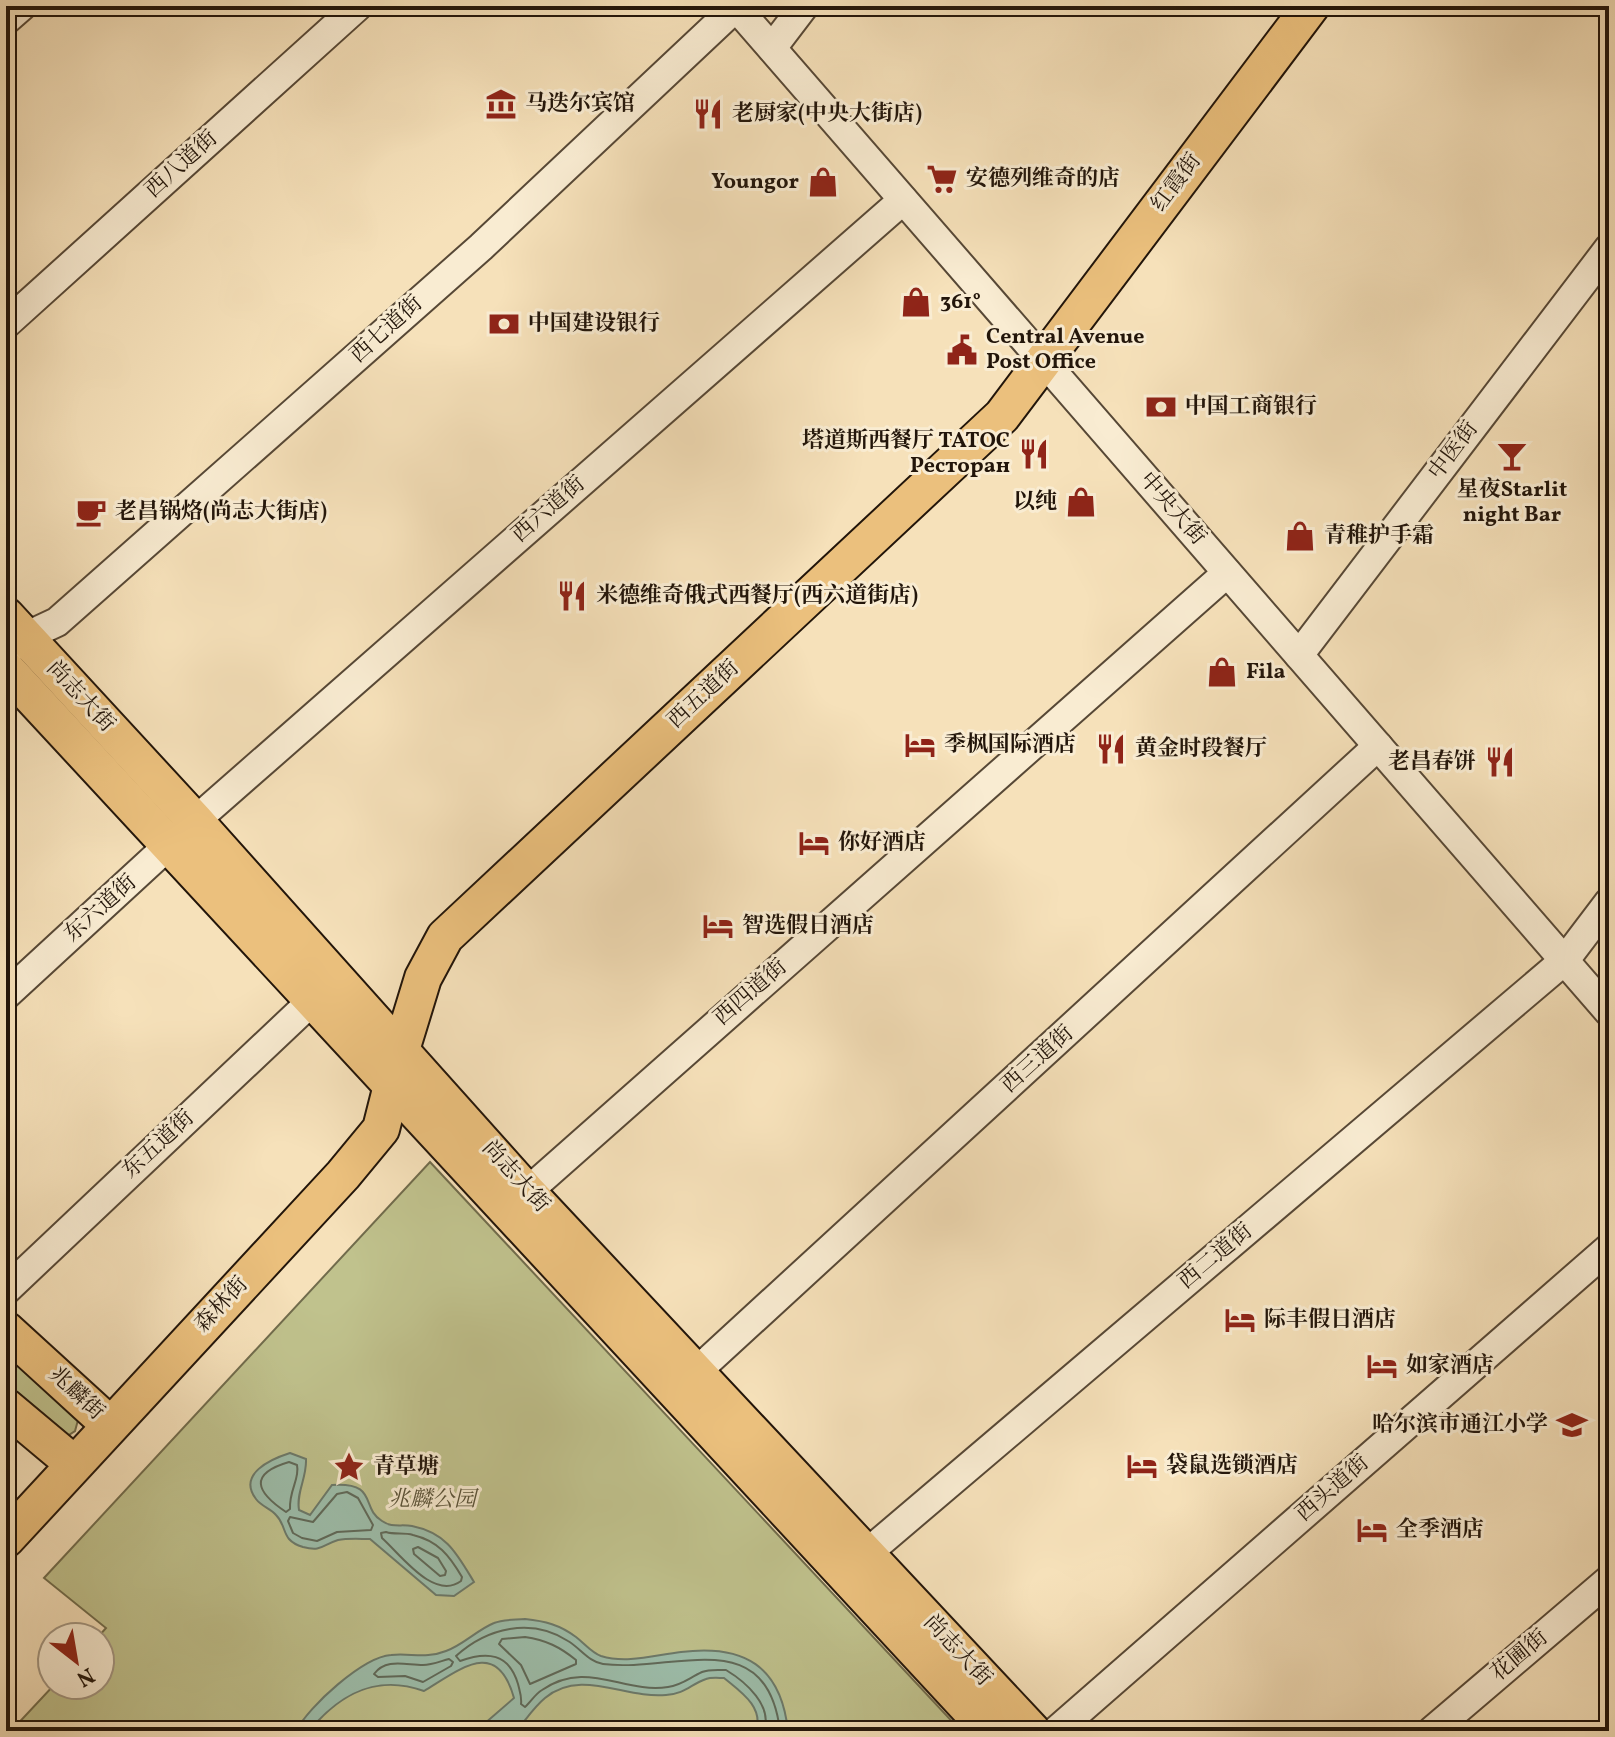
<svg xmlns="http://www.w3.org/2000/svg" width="1615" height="1737" font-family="Vollkorn,'Noto Serif SC',serif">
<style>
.green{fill:#c0c28d;stroke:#716c4c;stroke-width:2}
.water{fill:#9dbeab;stroke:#6c7a6b;stroke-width:2}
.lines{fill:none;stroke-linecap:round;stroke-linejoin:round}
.shore{stroke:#606a5a;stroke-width:2}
.minor-casing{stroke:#574836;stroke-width:32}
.major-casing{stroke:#22150a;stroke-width:40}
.minor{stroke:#f9ecd2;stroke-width:28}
.major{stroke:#ebc07d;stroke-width:36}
.labels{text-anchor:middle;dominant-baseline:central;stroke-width:6;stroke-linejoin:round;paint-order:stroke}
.poi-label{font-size:22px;font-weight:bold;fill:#22150a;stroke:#f9ecd2;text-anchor:start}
.street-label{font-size:22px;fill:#22150a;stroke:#f9ecd2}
.park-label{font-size:22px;font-style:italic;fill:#595238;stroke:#f9ecd2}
</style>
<rect width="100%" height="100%" fill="#f6e1ba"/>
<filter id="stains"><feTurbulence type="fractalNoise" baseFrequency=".0025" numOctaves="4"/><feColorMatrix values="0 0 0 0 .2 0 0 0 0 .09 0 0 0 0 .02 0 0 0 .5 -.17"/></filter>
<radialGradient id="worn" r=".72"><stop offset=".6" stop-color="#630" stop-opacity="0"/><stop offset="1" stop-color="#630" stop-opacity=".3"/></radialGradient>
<g class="green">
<polygon points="430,1162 961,1731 11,1731 54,1685 100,1685 98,1637 106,1628 44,1578"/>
<polygon points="6,1345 78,1420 75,1431 61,1440 6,1395"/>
</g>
<g class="water">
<path d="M290,1453L306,1459C307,1478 296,1492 299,1510L310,1515L332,1485C379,1482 360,1508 382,1521C392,1528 401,1524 412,1526C447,1533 457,1554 474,1582L454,1596L436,1595L370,1539C360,1539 348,1538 338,1540C322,1545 322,1552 303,1547C280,1540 288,1527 276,1515C271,1509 261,1506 256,1499C237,1474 271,1459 290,1453Z"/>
<path d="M525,1619C545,1621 560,1625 576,1637C584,1643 592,1653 601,1656C627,1664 655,1655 681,1652C744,1644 781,1666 788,1731H756C764,1707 741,1692 724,1678C719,1678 711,1677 706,1679C691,1684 685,1694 666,1695C625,1699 581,1668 545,1698C534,1707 525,1721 516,1731H476L514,1698C497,1638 462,1668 424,1691C382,1676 348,1689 318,1721L320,1731H296C309,1706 363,1657 391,1655C411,1653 426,1659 446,1651C463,1645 477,1630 494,1623C503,1619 515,1620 525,1619Z"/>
</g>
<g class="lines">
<g class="shore">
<path d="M289,1462L297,1465C300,1479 289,1490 290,1509L286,1512C256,1492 248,1474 289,1462Z"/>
<polygon points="347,1492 358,1498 373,1525 371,1530 337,1532 317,1541 302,1538 293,1533 288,1521 290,1517 313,1522 337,1494"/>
<path d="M386,1532C395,1535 404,1532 413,1535C438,1541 449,1555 462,1577L461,1581C434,1601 401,1555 382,1538L381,1533Z"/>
<polygon points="418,1547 438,1558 446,1571 445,1575 440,1576 414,1554 413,1549"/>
<path d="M525,1637C546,1640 560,1647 576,1660V1664L530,1684L521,1665L499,1644L502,1639Z"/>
<path d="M449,1659L453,1662L451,1666L423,1682L405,1676L378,1677L374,1674C386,1658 405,1665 423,1665C432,1665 441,1661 449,1659Z"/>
<path d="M764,1731C773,1706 746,1682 726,1670C718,1670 709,1669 702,1672C689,1678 682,1685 668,1687C623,1694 587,1659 542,1690C535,1694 531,1702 525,1707L521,1704C522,1697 520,1692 518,1684C509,1653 487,1651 460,1661L456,1656C487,1628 531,1617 568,1641C580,1648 589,1662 603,1664C675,1673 767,1622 780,1731"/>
</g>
<g class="minor-casing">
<g id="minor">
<polyline points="735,6 1609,1012"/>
<polyline points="6,20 22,6"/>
<polyline points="772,48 804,6"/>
<polyline points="6,324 358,6"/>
<polyline points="6,652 25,637 57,622 481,247 736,7"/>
<polyline points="1299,655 1609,248"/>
<polyline points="6,995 195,821 903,200"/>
<polyline points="527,1192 1227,573"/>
<polyline points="6,1290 313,1000"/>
<polyline points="696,1372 1378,746"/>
<polyline points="866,1554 1565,960 1609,902"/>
<polyline points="1056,1731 1609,1248"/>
<polyline points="1432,1731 1609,1580"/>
</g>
</g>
<g class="major-casing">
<g id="major">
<polyline points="6,616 195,821 527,1192 1032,1731"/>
<polyline points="6,669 990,1731"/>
<polyline points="6,1330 110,1425"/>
<polyline points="6,1407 74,1464"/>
<polyline points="6,1539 343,1175 381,1129 401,1050 423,978 445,937 1002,416 1311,6"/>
</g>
</g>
<use href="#minor" class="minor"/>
<use href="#major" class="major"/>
</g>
<defs>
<g id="museum-bare" transform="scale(2.4)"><path d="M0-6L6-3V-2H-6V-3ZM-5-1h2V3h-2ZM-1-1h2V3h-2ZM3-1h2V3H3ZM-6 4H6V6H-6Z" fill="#8f2418" stroke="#f9ecd2" stroke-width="2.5" paint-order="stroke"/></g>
<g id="restaurant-bare" transform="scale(2.4)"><path d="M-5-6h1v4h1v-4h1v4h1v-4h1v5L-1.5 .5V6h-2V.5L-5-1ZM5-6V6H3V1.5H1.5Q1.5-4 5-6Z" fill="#8f2418" stroke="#f9ecd2" stroke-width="2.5" paint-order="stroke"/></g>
<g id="supermarket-bare" transform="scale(2.4)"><path d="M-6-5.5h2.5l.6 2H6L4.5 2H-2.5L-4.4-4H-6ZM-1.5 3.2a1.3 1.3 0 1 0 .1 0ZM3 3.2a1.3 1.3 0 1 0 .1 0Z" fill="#8f2418" stroke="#f9ecd2" stroke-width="2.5" paint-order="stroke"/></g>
<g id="shop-bare" transform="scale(2.4)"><path d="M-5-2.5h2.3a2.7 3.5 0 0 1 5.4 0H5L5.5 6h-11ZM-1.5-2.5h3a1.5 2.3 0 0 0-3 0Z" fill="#8f2418" stroke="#f9ecd2" stroke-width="2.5" paint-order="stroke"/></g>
<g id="bank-bare" transform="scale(2.4)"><path d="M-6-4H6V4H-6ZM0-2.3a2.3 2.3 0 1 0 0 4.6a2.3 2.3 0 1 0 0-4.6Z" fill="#8f2418" stroke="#f9ecd2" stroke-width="2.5" paint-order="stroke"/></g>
<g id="civic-bare" transform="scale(2.4)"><path d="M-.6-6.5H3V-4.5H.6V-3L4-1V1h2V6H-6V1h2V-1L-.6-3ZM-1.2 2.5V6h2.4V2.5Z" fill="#8f2418" stroke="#f9ecd2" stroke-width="2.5" paint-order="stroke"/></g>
<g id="bar-bare" transform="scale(2.4)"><path d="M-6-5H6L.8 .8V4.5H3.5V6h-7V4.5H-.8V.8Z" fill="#8f2418" stroke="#f9ecd2" stroke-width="2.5" paint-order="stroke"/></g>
<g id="cafe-bare" transform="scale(2.4)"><path d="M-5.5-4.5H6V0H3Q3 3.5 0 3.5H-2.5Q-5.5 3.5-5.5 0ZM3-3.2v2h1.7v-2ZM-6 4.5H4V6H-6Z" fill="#8f2418" stroke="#f9ecd2" stroke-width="2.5" paint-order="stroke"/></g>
<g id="hotel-bare" transform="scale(2.4)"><path d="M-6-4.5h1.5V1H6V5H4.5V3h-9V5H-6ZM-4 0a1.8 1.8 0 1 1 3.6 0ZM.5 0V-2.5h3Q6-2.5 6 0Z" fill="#8f2418" stroke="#f9ecd2" stroke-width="2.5" paint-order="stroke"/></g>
<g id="school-bare" transform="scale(2.4)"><path d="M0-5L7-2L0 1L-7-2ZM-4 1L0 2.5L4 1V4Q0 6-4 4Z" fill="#8f2418" stroke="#f9ecd2" stroke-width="2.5" paint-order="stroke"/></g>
<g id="sight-bare" transform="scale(2.4)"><path d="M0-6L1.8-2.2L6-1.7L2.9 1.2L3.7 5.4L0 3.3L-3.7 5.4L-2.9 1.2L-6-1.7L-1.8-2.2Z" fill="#8f2418" stroke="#f9ecd2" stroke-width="2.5" paint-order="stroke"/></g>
</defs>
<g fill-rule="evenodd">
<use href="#museum-bare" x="501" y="104"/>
<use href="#restaurant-bare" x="708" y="114"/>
<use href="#supermarket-bare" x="942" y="179"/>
<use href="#shop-bare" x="823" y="182"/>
<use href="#shop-bare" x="916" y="302"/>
<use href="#bank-bare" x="504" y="324"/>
<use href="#civic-bare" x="962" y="350"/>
<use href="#bank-bare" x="1161" y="407"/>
<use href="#restaurant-bare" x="1034" y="454"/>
<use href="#bar-bare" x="1512" y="456"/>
<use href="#shop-bare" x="1081" y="502"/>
<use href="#cafe-bare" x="91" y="512"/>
<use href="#shop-bare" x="1300" y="536"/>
<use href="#restaurant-bare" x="572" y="596"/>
<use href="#shop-bare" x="1222" y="672"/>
<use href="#hotel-bare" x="920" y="745"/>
<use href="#restaurant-bare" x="1111" y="749"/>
<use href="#restaurant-bare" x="1500" y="762"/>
<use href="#hotel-bare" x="814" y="843"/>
<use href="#hotel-bare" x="718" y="926"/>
<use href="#hotel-bare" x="1240" y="1320"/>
<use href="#hotel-bare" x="1382" y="1366"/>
<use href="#school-bare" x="1572" y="1425"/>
<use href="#hotel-bare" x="1142" y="1466"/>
<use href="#sight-bare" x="349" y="1467"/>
<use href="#hotel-bare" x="1372" y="1530"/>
</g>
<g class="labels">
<g class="poi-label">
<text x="525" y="104">马迭尔宾馆</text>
<text x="732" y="114">老厨家(中央大街店)</text>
<text x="966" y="179">安德列维奇的店</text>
<text x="799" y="182" text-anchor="end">Youngor</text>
<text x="940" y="302">361°</text>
<text x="528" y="324">中国建设银行</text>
<text x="986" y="337">Central Avenue<tspan x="986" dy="25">Post Office</tspan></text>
<text x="1185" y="407">中国工商银行</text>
<text x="1010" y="441" text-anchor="end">塔道斯西餐厅 TATOC<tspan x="1010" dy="25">Ресторан</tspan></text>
<text x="1512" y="490" text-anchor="middle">星夜Starlit<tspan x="1512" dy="25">night Bar</tspan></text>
<text x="1057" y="502" text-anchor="end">以纯</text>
<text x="115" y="512">老昌锅烙(尚志大街店)</text>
<text x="1324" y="536">青稚护手霜</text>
<text x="596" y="596">米德维奇俄式西餐厅(西六道街店)</text>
<text x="1246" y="672">Fila</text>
<text x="944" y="745">季枫国际酒店</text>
<text x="1135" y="749">黄金时段餐厅</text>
<text x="1476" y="762" text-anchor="end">老昌春饼</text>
<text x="838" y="843">你好酒店</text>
<text x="742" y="926">智选假日酒店</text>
<text x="1264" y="1320">际丰假日酒店</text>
<text x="1406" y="1366">如家酒店</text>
<text x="1548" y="1425" text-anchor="end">哈尔滨市通江小学</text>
<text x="1166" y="1466">袋鼠选锁酒店</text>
<text x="373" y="1467">青草塘</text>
<text x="1396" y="1530">全季酒店</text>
</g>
<g class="street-label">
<text transform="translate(182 165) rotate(-42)">西八道街</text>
<text transform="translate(1177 183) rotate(-53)">红霞街</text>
<text transform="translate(387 330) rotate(-42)">西七道街</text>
<text transform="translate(1454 451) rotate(-53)">中医街</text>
<text transform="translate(1172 509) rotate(49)">中央大街</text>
<text transform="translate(549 510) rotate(-41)">西六道街</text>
<text transform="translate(704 695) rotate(-43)">西五道街</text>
<text transform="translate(80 697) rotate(47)">尚志大街</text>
<text transform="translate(101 909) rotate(-42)">东六道街</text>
<text transform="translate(751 993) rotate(-41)">西四道街</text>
<text transform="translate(1038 1060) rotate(-42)">西三道街</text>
<text transform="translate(159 1145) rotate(-43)">东五道街</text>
<text transform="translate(515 1177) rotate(48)">尚志大街</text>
<text transform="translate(1216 1257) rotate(-40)">西二道街</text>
<text transform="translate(222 1305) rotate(-47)">森林街</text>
<text transform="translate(76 1394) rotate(43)">兆麟街</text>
<text transform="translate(1333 1489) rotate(-41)">西头道街</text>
<text transform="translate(957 1651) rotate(47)">尚志大街</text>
<text transform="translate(1520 1656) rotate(-40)">花圃街</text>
</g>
<g class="park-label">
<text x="432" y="1500">兆麟公园</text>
</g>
</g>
<rect width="1615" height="1737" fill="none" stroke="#f6e1ba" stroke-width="32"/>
<rect x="8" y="8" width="1599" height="1721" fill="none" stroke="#22150a" stroke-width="4"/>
<rect x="16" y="16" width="1583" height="1705" fill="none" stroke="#22150a" stroke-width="2"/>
<g transform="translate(76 1661) rotate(149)"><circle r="38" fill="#f9ecd2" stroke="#a39682" stroke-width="2"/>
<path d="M0-6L14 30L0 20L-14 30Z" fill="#8f2418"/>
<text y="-12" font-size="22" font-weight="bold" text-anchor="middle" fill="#22150a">N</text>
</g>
<rect width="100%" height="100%" filter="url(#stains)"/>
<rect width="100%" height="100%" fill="url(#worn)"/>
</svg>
